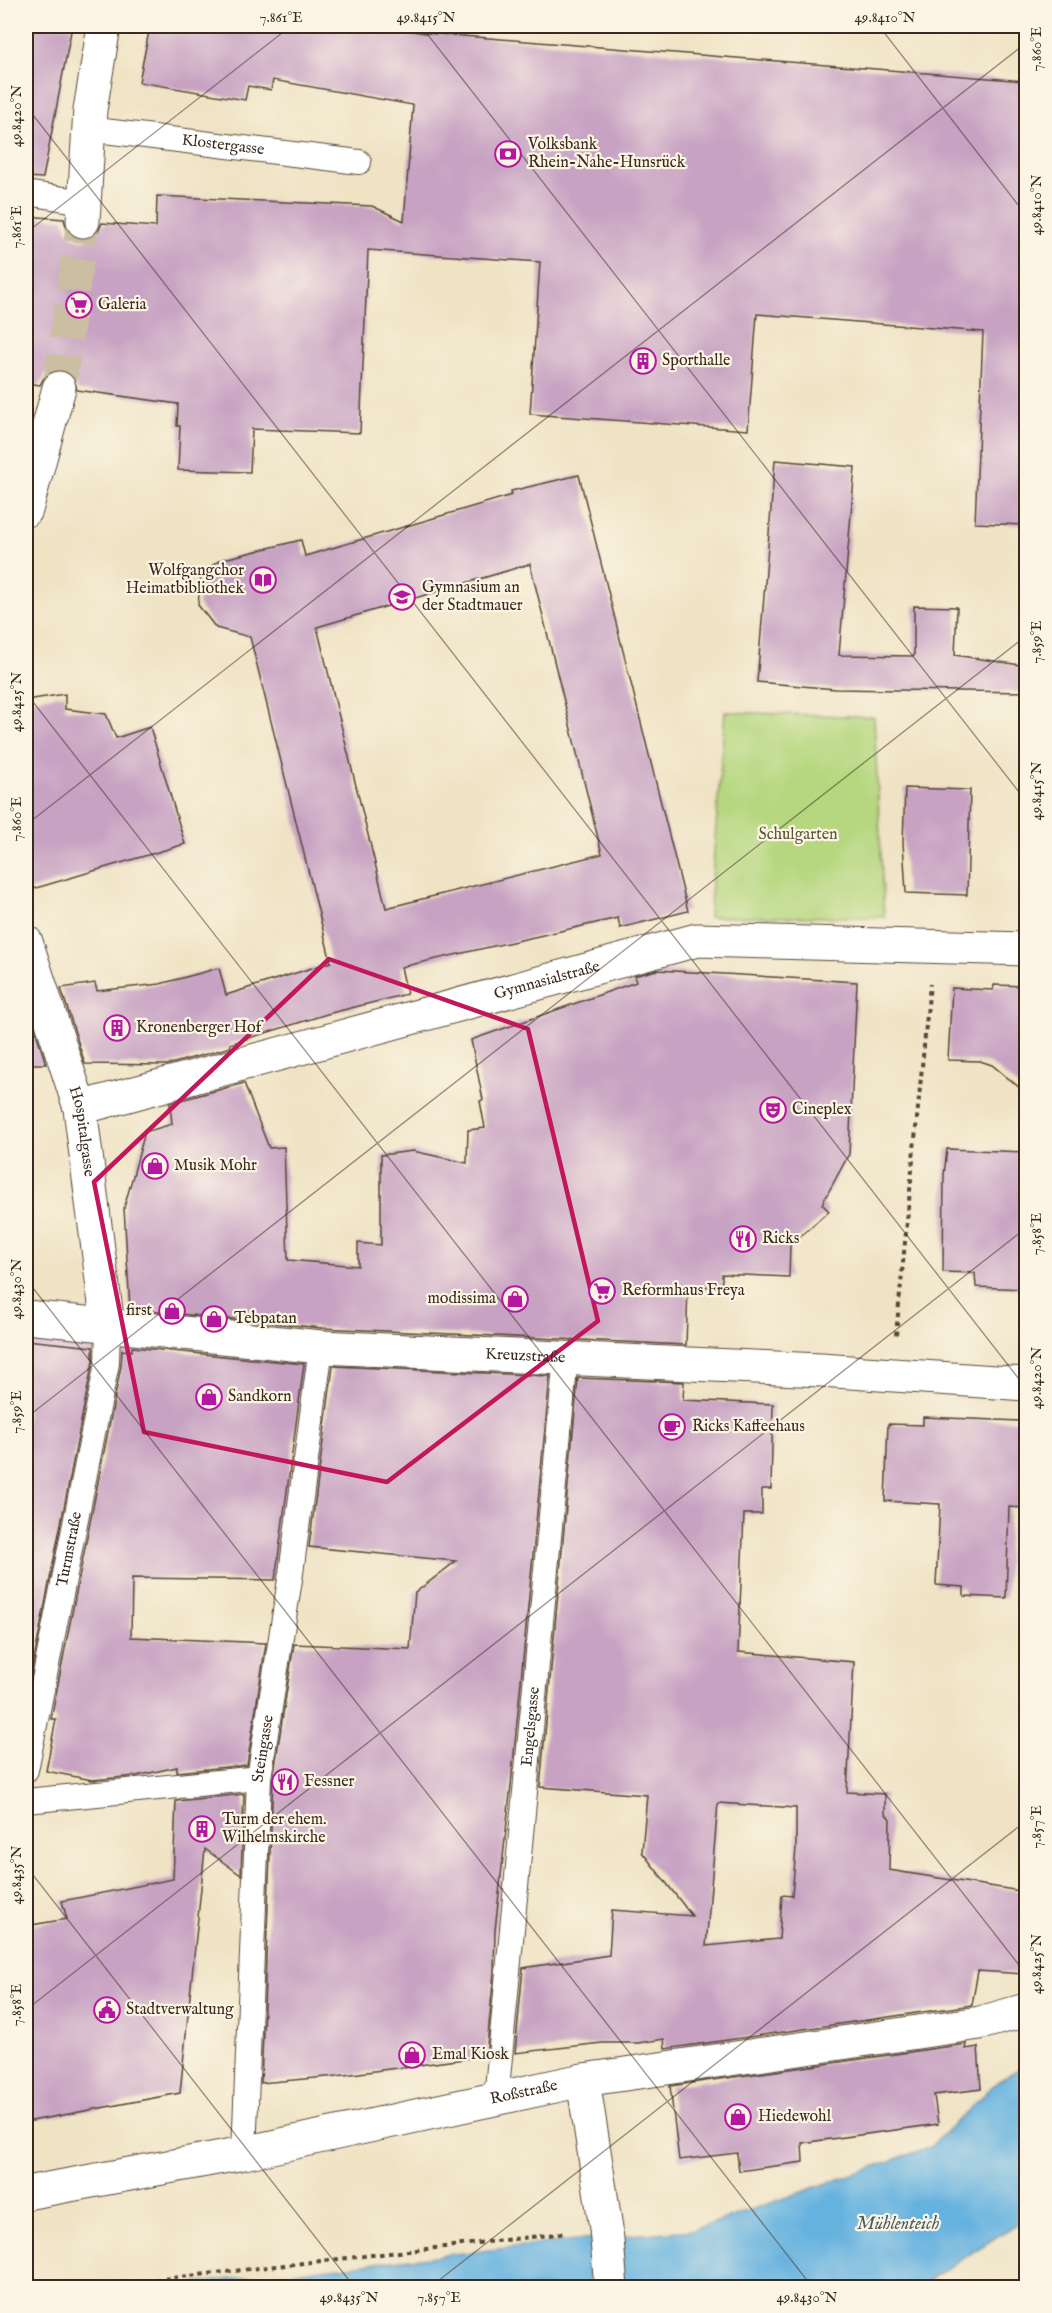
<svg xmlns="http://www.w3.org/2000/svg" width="1052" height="2313" font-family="'IM FELL English',serif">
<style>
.green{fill:#b6d77f;stroke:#78804e;stroke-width:1.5}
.water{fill:#66b2df;stroke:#506e7e;stroke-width:1.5}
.building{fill:#c7a2c2;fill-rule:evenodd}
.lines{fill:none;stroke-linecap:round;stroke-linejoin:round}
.street-tunnel{stroke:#cbbea3;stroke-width:33;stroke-dasharray:33 16;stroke-linecap:butt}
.lane-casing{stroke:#564637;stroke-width:26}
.street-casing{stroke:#564637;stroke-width:35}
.path{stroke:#564637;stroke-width:4;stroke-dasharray:4.5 4.5;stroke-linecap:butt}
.lane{stroke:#fff;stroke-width:24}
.street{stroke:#fff;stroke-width:33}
.marked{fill:none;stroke:#c2185b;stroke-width:4.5;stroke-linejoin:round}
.ticks{fill:none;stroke:#3b2a1e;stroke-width:1.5;stroke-opacity:0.45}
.labels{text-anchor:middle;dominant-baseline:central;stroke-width:4.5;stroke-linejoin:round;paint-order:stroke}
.poi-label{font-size:16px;fill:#3b2a1e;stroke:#fcf5e5;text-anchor:start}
.street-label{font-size:16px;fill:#3b2a1e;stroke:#fcf5e5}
.park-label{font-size:16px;fill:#5a5536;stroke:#fcf5e5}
.water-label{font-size:18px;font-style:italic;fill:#4a5a62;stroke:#fcf5e5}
.neatline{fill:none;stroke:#3b2a1e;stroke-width:2}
.ticks-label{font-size:15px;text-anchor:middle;fill:#3b2a1e}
</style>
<rect width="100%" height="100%" fill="#fcf5e5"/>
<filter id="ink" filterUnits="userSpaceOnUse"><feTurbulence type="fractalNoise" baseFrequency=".0167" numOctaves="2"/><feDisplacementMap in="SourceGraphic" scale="12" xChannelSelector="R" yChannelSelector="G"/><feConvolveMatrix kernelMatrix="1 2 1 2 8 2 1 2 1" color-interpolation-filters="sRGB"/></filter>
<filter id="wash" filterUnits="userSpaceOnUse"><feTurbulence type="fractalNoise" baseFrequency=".008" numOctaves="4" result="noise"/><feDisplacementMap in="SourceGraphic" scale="24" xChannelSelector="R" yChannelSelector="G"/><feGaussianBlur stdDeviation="1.35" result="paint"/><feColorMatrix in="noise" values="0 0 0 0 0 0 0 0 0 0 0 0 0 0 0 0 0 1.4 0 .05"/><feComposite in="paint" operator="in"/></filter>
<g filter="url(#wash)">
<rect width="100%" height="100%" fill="#efe3c4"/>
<polygon class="green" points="725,712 874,717 884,917 709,917"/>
<polygon class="water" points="1026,2064 1026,2218 918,2287 155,2288 594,2238 694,2230 930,2147 997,2082"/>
<g id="blocks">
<g class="building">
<polygon points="26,26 72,26 43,178 26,177"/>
<polygon points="150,26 384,26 425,33 1026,81 1026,525 975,523 983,332 757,314 748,430 530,414 540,262 368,250 360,433 252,429 250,472 178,470 180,426 177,426 178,404 77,390 73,375 63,370 54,370 46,374 40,385 26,383 26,216 64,219 67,230 73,237 82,240 91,238 98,232 102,223 156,227 157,196 372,206 404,221 413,105 273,80 271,90 248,86 245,100 139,82"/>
<polygon points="775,460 855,467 839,655 914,656 914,606 957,607 955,655 1026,666 1026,692 836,689 757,682"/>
<path d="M579,475L688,911L620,928L618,918L401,967L407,994L327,1014L230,1044L231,1047L167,1065L85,1064L61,988L95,983L97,991L160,984L219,968L226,995L331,962L250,637L216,628L198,605L201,574L220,560L301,540L305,556L512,495L511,491ZM530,564L602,854L386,908L317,627Z"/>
<polygon points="65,694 65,709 106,714 116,738 150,727 185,844 26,891 26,700"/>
<polygon points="905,788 970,790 967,895 906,893 903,842"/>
<polygon points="657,970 857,982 849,1154 822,1204 829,1211 790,1245 789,1277 722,1274 722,1287 688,1286 686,1345 322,1328 130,1309 124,1208 145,1132 172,1124 170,1103 244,1083 269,1148 284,1147 288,1260 358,1266 358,1243 381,1245 381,1155 413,1151 467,1163 468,1130 485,1128 480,1101 483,1100 471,1040 636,982 634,976"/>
<polygon points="994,985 1026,986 1026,1093 992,1065 980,1061 948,1060 952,988 993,990"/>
<polygon points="26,1001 46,1064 26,1064"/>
<polygon points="947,1149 1026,1152 1026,1289 976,1287 975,1273 943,1272 944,1175"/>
<polygon points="26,1340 93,1347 93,1361 26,1700"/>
<polygon points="132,1347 304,1364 275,1580 132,1578 131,1637 266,1643 247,1765 177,1772 177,1767 136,1776 92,1780 46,1771 56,1719 51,1719 121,1366 122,1350 132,1351"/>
<polygon points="333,1366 550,1376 511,1785 495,1930 494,1972 486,2056 337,2076 261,2083 273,1779 294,1644 410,1649 415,1593 456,1561 309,1547"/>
<path d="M578,1378L684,1382L683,1400L773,1404L771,1489H762V1514H744L738,1652L854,1662L847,1792L885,1794V1813L890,1819L889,1870L1026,1892V1974L978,1971L972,2005L665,2049L664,2039L638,2043H602L515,2053L523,1968L609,1955L612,1910L692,1916L642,1852L647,1795L540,1787ZM718,1803L796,1808V1848L792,1896L782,1895L779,1939L706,1946Z"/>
<polygon points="923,1417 1020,1421 1019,1429 1026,1430 1026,1508 1009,1507 1006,1598 964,1596 964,1587 936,1585 940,1504 885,1501 888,1424 923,1425"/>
<polygon points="244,1794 241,1875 205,1849 180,2093 26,2122 26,1926 67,1919 62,1901 173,1879 176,1801"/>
<polygon points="966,2044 965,2049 978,2047 981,2089 934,2095 938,2124 802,2143 803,2162 739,2171 737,2153 679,2160 670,2086"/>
</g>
</g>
</g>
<g filter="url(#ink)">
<use href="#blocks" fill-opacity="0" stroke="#564637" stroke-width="1.5"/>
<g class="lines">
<polyline class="street-tunnel" points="59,388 83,221"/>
<g class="lane-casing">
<g id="lane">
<path id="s1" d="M88,129L359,162"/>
<polyline points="26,193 84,202"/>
<path id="s2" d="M26,1770L107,1363L108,1327"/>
<polyline points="26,1801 259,1778"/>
<path id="s3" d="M496,2099L566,1357"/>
<path id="s4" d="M244,2153L259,1778L291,1573L321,1347"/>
</g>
</g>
<g class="street-casing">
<g id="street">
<polyline points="83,221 90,110 104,26"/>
<polyline points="26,510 59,388"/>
<path id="s5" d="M26,942L80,1108L108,1327"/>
<path id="s6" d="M80,1108L697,940L1026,949"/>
<path id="s7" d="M26,1317L321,1347L821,1370L1026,1384"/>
<polyline points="583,2080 606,2228 611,2288"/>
<path id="s8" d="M26,2193L244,2153L583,2080L980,2023L1026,2010"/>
</g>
</g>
<g class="path">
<polyline points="896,1335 930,984"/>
<polyline points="84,2288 566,2233"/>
</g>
<use href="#lane" class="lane"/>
<use href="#street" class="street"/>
</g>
</g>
<path class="marked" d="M329,959L528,1029L598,1321L387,1482L144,1432L94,1182Z"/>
<path class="ticks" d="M421,26L1026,801M879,26L1026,215M26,106L1026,1388M26,233L291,26M26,693L1026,1974M26,825L1026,43M26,1279L813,2288M26,1418L1026,636M26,1866L355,2288M26,2010L1026,1228M429,2288L1026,1821"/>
<defs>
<g id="bank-ring" transform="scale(1.35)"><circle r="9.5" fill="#fcf5e5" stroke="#b5179e" stroke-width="1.5"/><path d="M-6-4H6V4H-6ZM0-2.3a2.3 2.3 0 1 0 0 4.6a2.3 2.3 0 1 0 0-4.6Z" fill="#b5179e"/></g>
<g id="supermarket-ring" transform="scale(1.35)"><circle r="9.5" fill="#fcf5e5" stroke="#b5179e" stroke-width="1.5"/><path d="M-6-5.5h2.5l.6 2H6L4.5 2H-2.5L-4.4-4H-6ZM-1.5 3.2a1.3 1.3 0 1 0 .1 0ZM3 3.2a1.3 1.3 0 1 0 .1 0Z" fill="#b5179e"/></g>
<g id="building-ring" transform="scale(1.35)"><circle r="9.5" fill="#fcf5e5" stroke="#b5179e" stroke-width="1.5"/><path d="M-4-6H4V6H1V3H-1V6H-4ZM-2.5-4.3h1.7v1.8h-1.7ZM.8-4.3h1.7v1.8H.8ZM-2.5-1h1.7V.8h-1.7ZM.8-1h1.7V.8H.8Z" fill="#b5179e"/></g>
<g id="library-ring" transform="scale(1.35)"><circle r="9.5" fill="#fcf5e5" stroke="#b5179e" stroke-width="1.5"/><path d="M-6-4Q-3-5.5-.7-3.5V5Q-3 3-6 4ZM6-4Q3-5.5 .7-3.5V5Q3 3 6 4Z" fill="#b5179e"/></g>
<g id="school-ring" transform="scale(1.35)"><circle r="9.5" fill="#fcf5e5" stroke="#b5179e" stroke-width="1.5"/><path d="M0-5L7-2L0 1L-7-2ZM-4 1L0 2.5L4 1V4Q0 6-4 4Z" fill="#b5179e"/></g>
<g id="theatre-ring" transform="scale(1.35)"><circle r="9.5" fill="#fcf5e5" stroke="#b5179e" stroke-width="1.5"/><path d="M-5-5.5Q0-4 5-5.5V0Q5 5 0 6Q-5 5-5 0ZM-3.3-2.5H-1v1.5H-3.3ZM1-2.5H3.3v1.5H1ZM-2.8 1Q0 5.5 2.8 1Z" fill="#b5179e"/></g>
<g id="shop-ring" transform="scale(1.35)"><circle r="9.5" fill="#fcf5e5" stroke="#b5179e" stroke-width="1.5"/><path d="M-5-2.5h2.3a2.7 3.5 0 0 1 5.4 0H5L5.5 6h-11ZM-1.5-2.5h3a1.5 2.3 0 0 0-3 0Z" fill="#b5179e"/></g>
<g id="restaurant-ring" transform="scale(1.35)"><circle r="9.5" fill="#fcf5e5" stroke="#b5179e" stroke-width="1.5"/><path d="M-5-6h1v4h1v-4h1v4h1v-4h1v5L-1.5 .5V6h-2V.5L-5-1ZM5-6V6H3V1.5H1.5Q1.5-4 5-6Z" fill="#b5179e"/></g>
<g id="cafe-ring" transform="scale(1.35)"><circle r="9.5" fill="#fcf5e5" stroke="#b5179e" stroke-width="1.5"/><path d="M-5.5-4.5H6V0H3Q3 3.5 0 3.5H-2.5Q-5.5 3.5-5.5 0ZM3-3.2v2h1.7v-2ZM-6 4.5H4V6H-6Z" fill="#b5179e"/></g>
<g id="civic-ring" transform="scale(1.35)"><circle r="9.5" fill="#fcf5e5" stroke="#b5179e" stroke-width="1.5"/><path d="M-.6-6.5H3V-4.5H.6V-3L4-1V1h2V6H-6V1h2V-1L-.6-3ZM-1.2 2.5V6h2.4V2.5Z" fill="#b5179e"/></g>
</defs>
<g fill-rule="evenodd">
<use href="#bank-ring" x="508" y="154"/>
<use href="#supermarket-ring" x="79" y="305"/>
<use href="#building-ring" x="643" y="361"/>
<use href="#library-ring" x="263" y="580"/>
<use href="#school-ring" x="402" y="597"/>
<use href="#building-ring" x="117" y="1028"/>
<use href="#theatre-ring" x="773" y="1110"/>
<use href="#shop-ring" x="155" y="1166"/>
<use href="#restaurant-ring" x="743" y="1239"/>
<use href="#supermarket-ring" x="602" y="1291"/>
<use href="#shop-ring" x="515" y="1299"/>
<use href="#shop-ring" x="172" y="1311"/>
<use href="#shop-ring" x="214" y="1319"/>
<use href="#shop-ring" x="209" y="1397"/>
<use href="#cafe-ring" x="672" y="1427"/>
<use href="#restaurant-ring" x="285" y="1782"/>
<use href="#building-ring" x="202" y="1829"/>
<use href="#civic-ring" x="107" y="2010"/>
<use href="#shop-ring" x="412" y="2055"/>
<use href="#shop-ring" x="738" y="2117"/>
</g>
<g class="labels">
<g class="poi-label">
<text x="528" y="145">Volksbank<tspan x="528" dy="18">Rhein-Nahe-Hunsrück</tspan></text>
<text x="98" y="305">Galeria</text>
<text x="662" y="361">Sporthalle</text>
<text x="244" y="571" text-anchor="end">Wolfgangchor<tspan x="244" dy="18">Heimatbibliothek</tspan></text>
<text x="422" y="588">Gymnasium an<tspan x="422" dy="18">der Stadtmauer</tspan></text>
<text x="136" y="1028">Kronenberger Hof</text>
<text x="792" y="1110">Cineplex</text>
<text x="174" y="1166">Musik Mohr</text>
<text x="762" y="1239">Ricks</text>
<text x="622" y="1291">Reformhaus Freya</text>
<text x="496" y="1299" text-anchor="end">modissima</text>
<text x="152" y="1311" text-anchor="end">first</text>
<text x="234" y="1319">Tebpatan</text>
<text x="228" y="1397">Sandkorn</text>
<text x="692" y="1427">Ricks Kaffeehaus</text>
<text x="304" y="1782">Fessner</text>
<text x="222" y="1820">Turm der ehem.<tspan x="222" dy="18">Wilhelmskirche</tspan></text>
<text x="126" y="2010">Stadtverwaltung</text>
<text x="432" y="2055">Emal Kiosk</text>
<text x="758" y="2117">Hiedewohl</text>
</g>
<g class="street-label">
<text stroke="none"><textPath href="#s1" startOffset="136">Klostergasse</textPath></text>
<text stroke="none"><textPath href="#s6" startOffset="484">Gymnasialstraße</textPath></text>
<text stroke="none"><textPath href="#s5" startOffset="198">Hospitalgasse</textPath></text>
<text stroke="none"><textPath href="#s7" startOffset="501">Kreuzstraße</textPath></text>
<text stroke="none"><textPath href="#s2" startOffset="225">Turmstraße</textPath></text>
<text stroke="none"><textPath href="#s3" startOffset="374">Engelsgasse</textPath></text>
<text stroke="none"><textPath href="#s4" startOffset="405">Steingasse</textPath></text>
<text stroke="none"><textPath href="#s8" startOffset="508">Roßstraße</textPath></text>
</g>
<g class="park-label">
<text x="798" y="835">Schulgarten</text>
</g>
<g class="water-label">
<text x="898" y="2224">Mühlenteich</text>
</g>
</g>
<rect width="1052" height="2313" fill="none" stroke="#fcf5e5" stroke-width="66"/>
<rect x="33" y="33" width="986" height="2247" class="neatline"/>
<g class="ticks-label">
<text x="281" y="22">7.861°E</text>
<text x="426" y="22">49.8415°N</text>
<text x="885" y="22">49.8410°N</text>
<text transform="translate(1036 49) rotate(-90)" y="5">7.860°E</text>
<text transform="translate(16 116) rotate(-90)" y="5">49.8420°N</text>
<text transform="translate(1036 205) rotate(-90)" y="5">49.8410°N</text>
<text transform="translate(16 227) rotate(-90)" y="5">7.861°E</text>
<text transform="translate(1036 642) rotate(-90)" y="5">7.859°E</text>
<text transform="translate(16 702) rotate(-90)" y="5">49.8425°N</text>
<text transform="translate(1036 791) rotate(-90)" y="5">49.8415°N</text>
<text transform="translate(16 819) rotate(-90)" y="5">7.860°E</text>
<text transform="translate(1036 1234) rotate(-90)" y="5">7.858°E</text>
<text transform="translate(16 1289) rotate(-90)" y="5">49.8430°N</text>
<text transform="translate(1036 1378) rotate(-90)" y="5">49.8420°N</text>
<text transform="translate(16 1412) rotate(-90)" y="5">7.859°E</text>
<text transform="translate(1036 1827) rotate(-90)" y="5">7.857°E</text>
<text transform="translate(16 1875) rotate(-90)" y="5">49.8435°N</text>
<text transform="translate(1036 1964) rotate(-90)" y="5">49.8425°N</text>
<text transform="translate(16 2005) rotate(-90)" y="5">7.858°E</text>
<text x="349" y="2302">49.8435°N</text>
<text x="439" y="2302">7.857°E</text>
<text x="807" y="2302">49.8430°N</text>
</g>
</svg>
